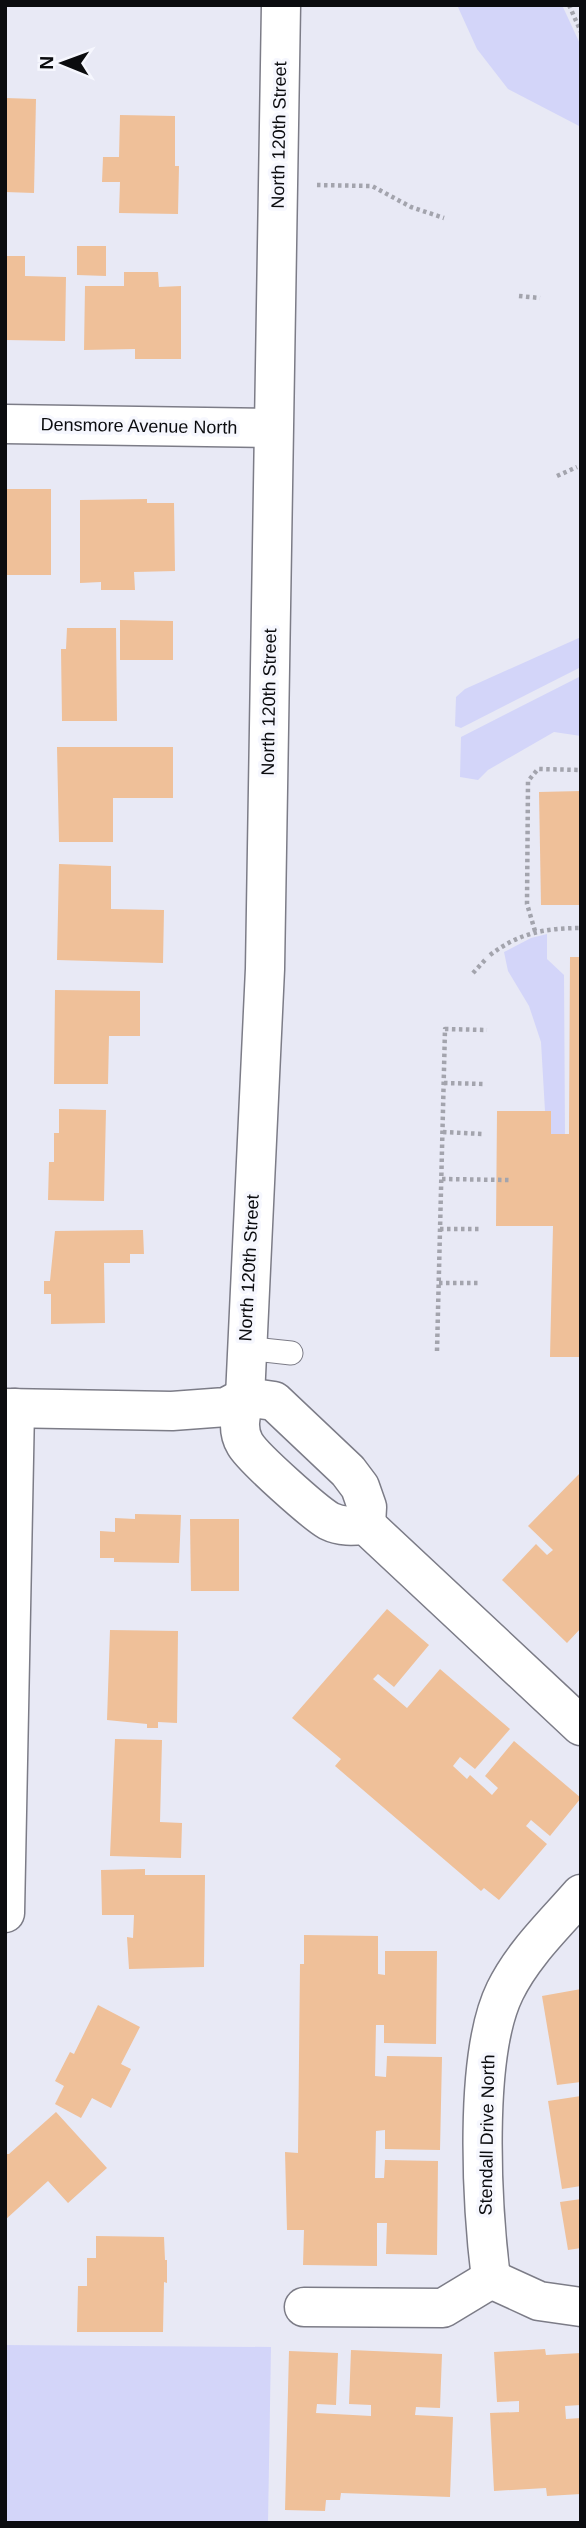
<svg xmlns="http://www.w3.org/2000/svg" width="586" height="2528" font-family="Arial,sans-serif">
<style>
.green{fill:#d3d5f9}
.building{fill:#efc099}
.lines{fill:none;stroke-linecap:round;stroke-linejoin:round}
.service-casing{stroke:#7c7c87;stroke-width:25}
.minor-casing{stroke:#7c7c87;stroke-width:41}
.path{stroke:#a3a4ad;stroke-width:4.5;stroke-dasharray:3.5 3.5;stroke-linecap:butt}
.service{stroke:#fff;stroke-width:23}
.minor{stroke:#fff;stroke-width:38}
.labels{text-anchor:middle;dominant-baseline:central;stroke-width:7;stroke-linejoin:round;paint-order:stroke}
.street-label{font-size:18px;fill:#0b0c0f;stroke:#f6f7fe}
</style>
<rect width="100%" height="100%" fill="#e8e9f5"/>
<g class="green">
<polygon points="457,5 562,5 581,46 581,127 508,89 477,49"/>
<polygon points="581,637 581,667 461,728 455,726 456,697 465,689"/>
<polygon points="581,676 581,736 554,732 488,770 478,780 460,777 461,737"/>
<polygon points="547,934 547,959 564,975 565,1134 550,1134 550,1111 545,1111 541,1042 529,1006 508,971 504,952 531,938"/>
<polygon points="5,2345 271,2347 268,2523 5,2523"/>
</g>
<g class="building">
<polygon points="5,98 36,99 34,193 5,192"/>
<polygon points="120,115 175,116 175,166 179,166 178,214 119,213 120,182 102,182 103,157 119,157"/>
<polygon points="77,246 106,246 106,276 77,275"/>
<polygon points="5,256 25,256 25,276 66,277 65,341 5,340"/>
<polygon points="124,272 158,272 159,287 181,286 181,359 135,359 135,349 84,350 85,286 124,286"/>
<rect x="5" y="489" width="46" height="86"/>
<polygon points="147,499 147,503 174,503 175,571 134,572 135,590 101,590 101,582 80,583 80,500"/>
<polygon points="120,620 173,621 173,660 120,660"/>
<polygon points="67,628 116,628 117,721 62,721 61,649 66,649"/>
<polygon points="57,747 173,747 173,798 113,798 113,842 59,842"/>
<polygon points="581,791 581,905 541,905 539,792"/>
<polygon points="59,864 111,866 111,909 164,910 163,963 57,960"/>
<polygon points="570,957 581,957 581,1357 550,1357 553,1226 496,1226 497,1111 551,1111 551,1134 569,1134"/>
<polygon points="55,990 140,991 140,1036 109,1036 108,1084 54,1084"/>
<polygon points="59,1109 106,1110 104,1201 48,1200 49,1162 54,1162 54,1133 59,1133"/>
<polygon points="143,1230 144,1254 130,1254 130,1263 104,1263 105,1323 51,1324 51,1294 44,1294 44,1281 50,1281 55,1231"/>
<polygon points="581,1472 581,1628 567,1643 502,1580 536,1544 547,1555 553,1550 528,1526"/>
<polygon points="135,1514 181,1515 179,1563 114,1562 114,1558 100,1558 100,1531 115,1532 115,1518 135,1519"/>
<polygon points="190,1519 239,1519 239,1591 191,1591"/>
<polygon points="387,1609 429,1645 394,1687 378,1674 373,1679 407,1708 440,1669 510,1729 475,1769 460,1757 453,1766 467,1779 470,1775 492,1795 498,1788 485,1776 514,1741 581,1798 550,1836 531,1820 526,1826 547,1844 499,1900 484,1888 481,1891 335,1766 341,1759 292,1718"/>
<polygon points="110,1630 178,1631 177,1723 158,1722 158,1728 147,1728 147,1724 107,1720"/>
<polygon points="115,1739 162,1740 160,1822 182,1823 181,1858 110,1856"/>
<polygon points="145,1869 145,1875 205,1875 204,1967 129,1969 127,1937 133,1938 134,1915 102,1915 101,1870"/>
<polygon points="304,1935 378,1936 378,1974 385,1975 385,1951 437,1951 436,2044 384,2043 384,2025 376,2025 375,2076 386,2077 387,2056 442,2057 440,2150 385,2149 385,2130 376,2131 375,2178 384,2178 385,2160 438,2161 437,2255 386,2254 387,2223 377,2223 377,2266 303,2265 304,2230 287,2230 285,2152 298,2153 300,1964 304,1964"/>
<polygon points="581,1989 581,2082 557,2085 542,1996"/>
<polygon points="98,2005 140,2027 121,2064 131,2069 111,2108 92,2098 81,2118 55,2104 64,2086 55,2081 70,2052 74,2054"/>
<polygon points="581,2096 581,2186 562,2189 548,2101"/>
<polygon points="56,2112 107,2168 68,2203 48,2181 5,2220 5,2154 9,2154"/>
<polygon points="581,2199 581,2248 568,2250 560,2202"/>
<polygon points="96,2236 164,2237 165,2260 167,2260 167,2283 164,2282 163,2332 77,2332 78,2286 87,2286 87,2258 96,2258"/>
<polygon points="545,2349 546,2355 581,2353 581,2405 565,2406 566,2419 581,2418 581,2494 547,2496 546,2488 494,2491 490,2413 519,2412 519,2401 497,2402 494,2352"/>
<polygon points="351,2350 442,2354 440,2408 416,2407 415,2415 453,2417 450,2497 341,2493 340,2500 326,2500 325,2511 285,2510 289,2351 338,2353 336,2405 317,2404 316,2413 371,2416 371,2405 349,2404"/>
</g>
<g class="lines">
<g class="service-casing">
<polyline id="service" points="245,1348 291,1353"/>
</g>
<g class="minor-casing">
<g id="minor">
<path d="M281,5L265,969L245,1397C241,1413 236,1429 245,1444C253,1458 315,1513 329,1521C341,1527 353,1526 366,1525L581,1726"/>
<polyline points="5,424 273,428"/>
<polyline points="245,1397 274,1401 348,1471 360,1487 367,1507 366,1525"/>
<polyline points="5,1408 172,1411 226,1407 245,1397"/>
<polyline points="5,1913 15,1408"/>
<path d="M491,2279C482,2206 473,2056 505,1991C523,1954 554,1925 581,1894"/>
<polyline points="491,2279 539,2301 581,2307"/>
<polyline points="304,2307 443,2308 491,2279"/>
</g>
</g>
<g class="path">
<polyline points="569,5 581,32"/>
<polyline points="317,185 372,186 411,207 444,218"/>
<polyline points="519,296 540,298"/>
<polyline points="557,476 577,467"/>
<polyline points="535,931 527,904 528,781 538,769 581,770"/>
<path d="M490,955C519,933 545,928 581,928"/>
<polyline points="473,973 485,960"/>
<polyline points="444,1083 484,1084"/>
<polyline points="443,1132 483,1134"/>
<polyline points="442,1179 509,1180"/>
<polyline points="440,1229 479,1229"/>
<polyline points="439,1283 478,1283"/>
<polyline points="437,1351 445,1029 487,1030"/>
</g>
<use href="#service" class="service"/>
<use href="#minor" class="minor"/>
</g>
<g class="labels">
<g class="street-label">
<text transform="translate(279 135) rotate(-89)">North 120th Street</text>
<text transform="translate(139 426) rotate(1)">Densmore Avenue North</text>
<text transform="translate(269 702) rotate(-89)">North 120th Street</text>
<text transform="translate(249 1268) rotate(-87)">North 120th Street</text>
<text transform="translate(487 2135) rotate(-89)">Stendall Drive North</text>
</g>
</g>
<rect width="586" height="2528" fill="none" stroke="#0b0c0f" stroke-width="14"/>
<g transform="translate(63 63) rotate(271)" stroke="#f6f7fe" stroke-width="5" paint-order="stroke">
<path d="M0-5L12 26L0 18L-12 26Z" fill="#0b0c0f"/>
<text y="-10" font-size="19" font-weight="bold" text-anchor="middle" fill="#0b0c0f">N</text>
</g>
</svg>
